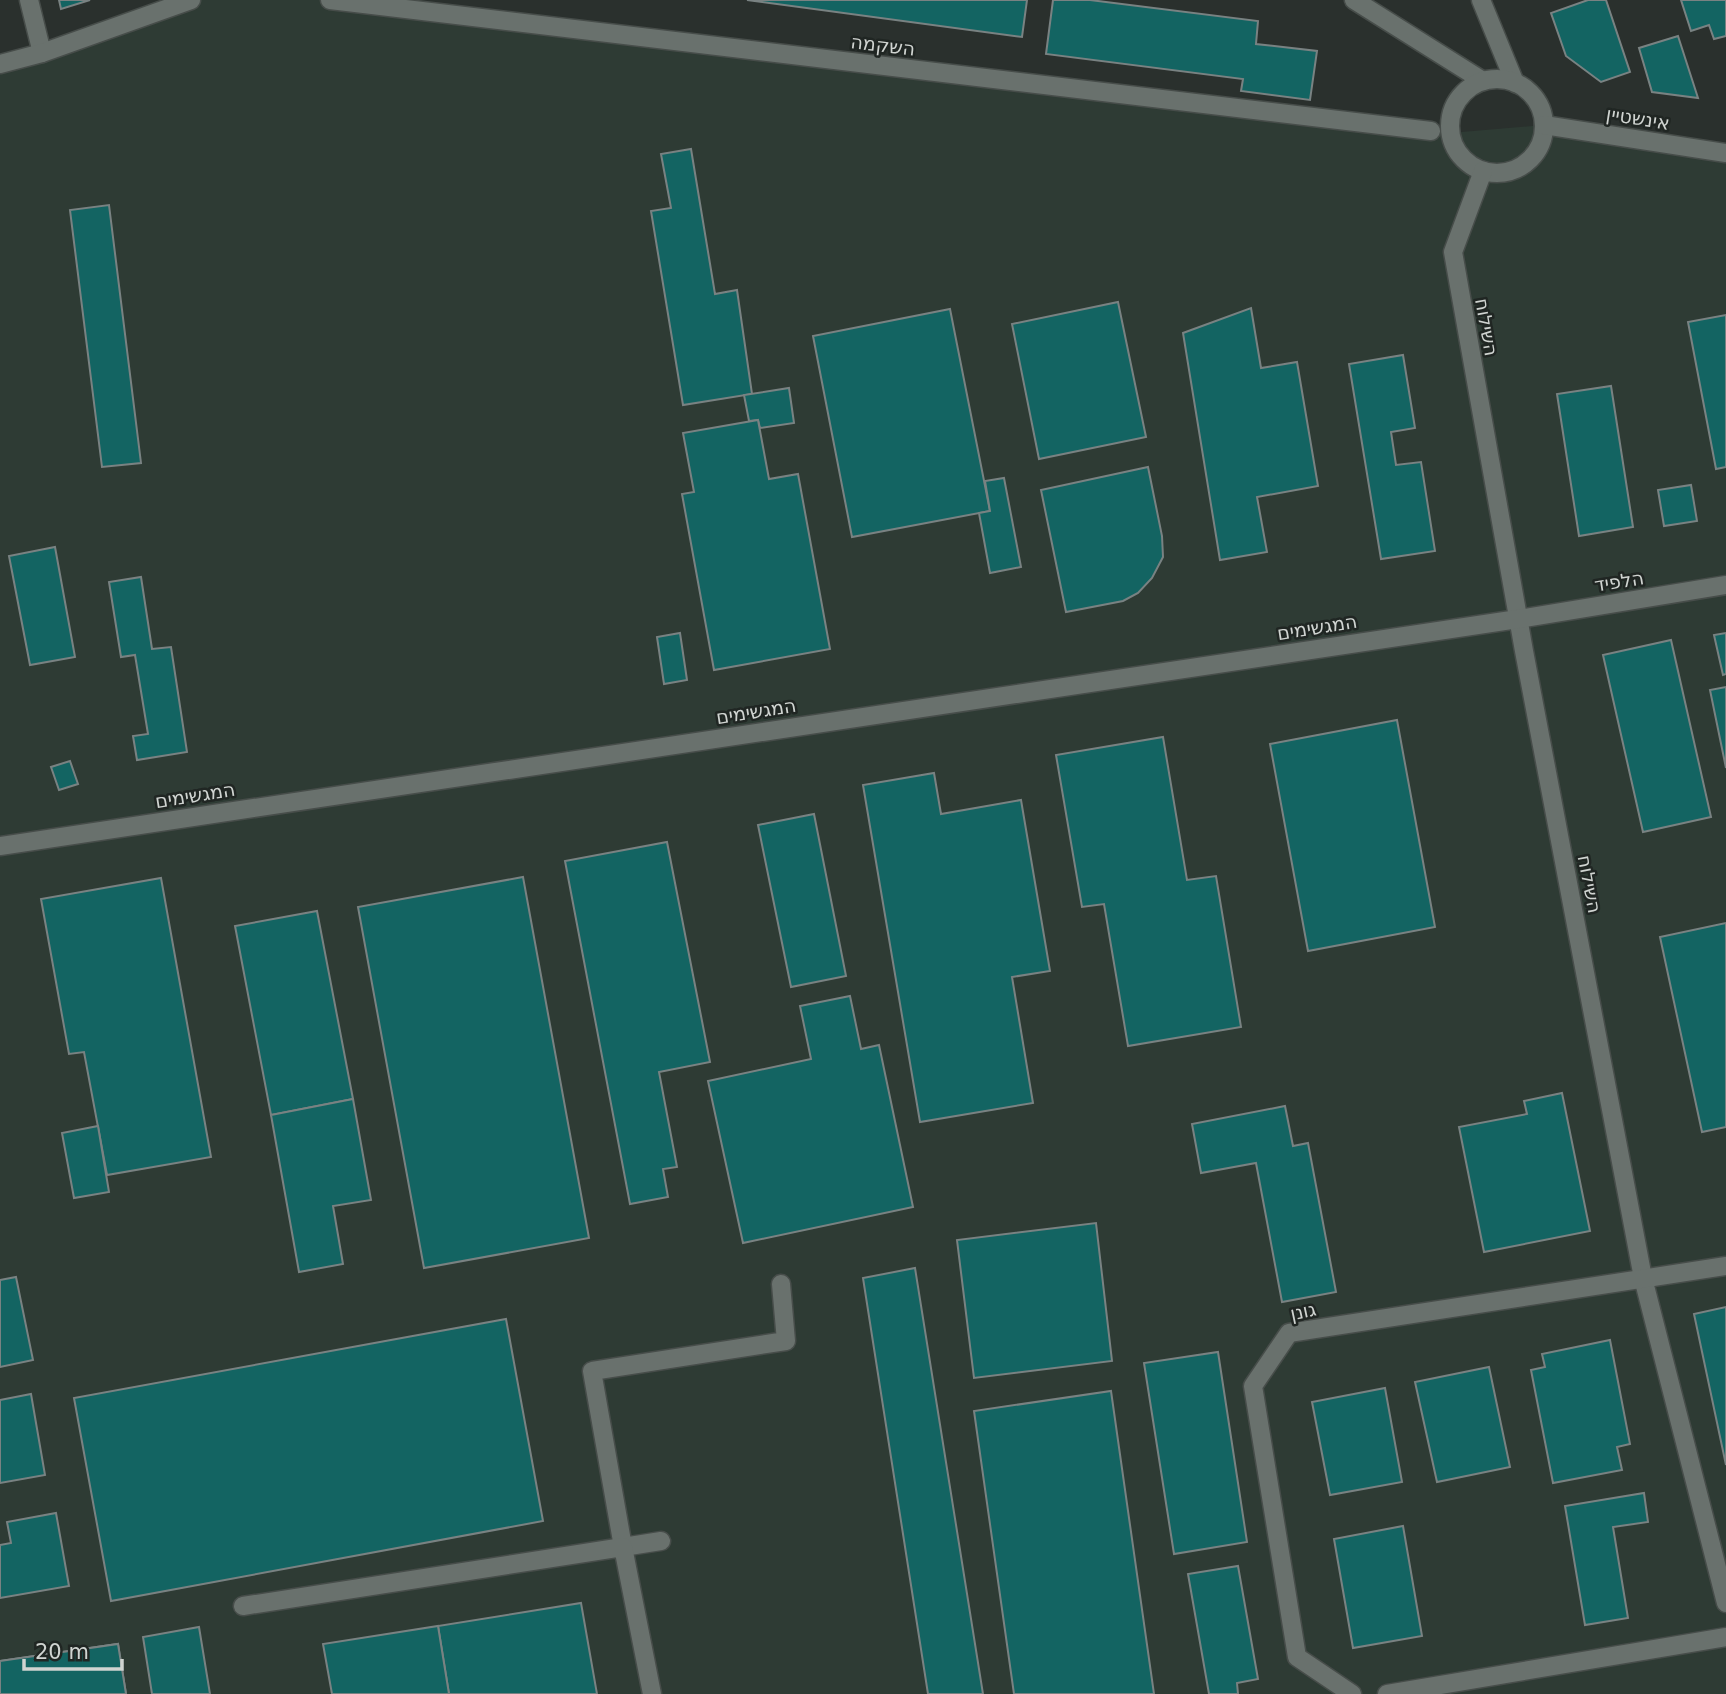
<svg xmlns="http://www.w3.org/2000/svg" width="1726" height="1694" font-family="'DejaVu Sans','Noto Sans Hebrew',sans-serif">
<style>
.built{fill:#2e3b34}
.building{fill:#136462;stroke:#798282;stroke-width:2}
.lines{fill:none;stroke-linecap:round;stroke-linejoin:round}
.minor-casing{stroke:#474d4a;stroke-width:21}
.minor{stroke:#69716d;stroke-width:18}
.labels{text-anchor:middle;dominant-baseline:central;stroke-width:5;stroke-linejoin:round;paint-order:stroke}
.street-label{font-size:19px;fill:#d0d4d1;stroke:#202623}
</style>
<rect width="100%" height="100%" fill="#2a302d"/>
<polygon class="built" points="191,0 330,0 1450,133 1544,125 1726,161 1726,1694 0,1694 0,64"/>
<g class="building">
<polygon points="59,0 90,0 61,9"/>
<polygon points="747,0 1027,0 1022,37"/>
<polygon points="1053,0 1090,0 1258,21 1256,44 1317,51 1310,100 1241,91 1243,79 1046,54"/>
<polygon points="1588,0 1606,0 1630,72 1601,82 1566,56 1551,13"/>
<polygon points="1681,0 1726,0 1726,36 1714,39 1709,25 1691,31"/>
<polygon points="1678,36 1698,98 1652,92 1639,48"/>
<polygon points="691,149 715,294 737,290 752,394 683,405 651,211 671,208 661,154"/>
<polygon points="109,205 141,463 102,467 70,210"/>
<polygon points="1118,302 1146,437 1039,459 1012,324"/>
<polygon points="1251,308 1261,368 1297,362 1318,486 1257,497 1267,552 1220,560 1183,333"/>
<polygon points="950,309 990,511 852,537 813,336"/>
<polygon points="1726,315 1726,467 1716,469 1688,322"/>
<polygon points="1403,355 1415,428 1391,432 1396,465 1421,462 1435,551 1381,559 1349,364"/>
<polygon points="1611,386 1633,527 1579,536 1557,394"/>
<polygon points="789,388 794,423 760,428 758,420 749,421 744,395"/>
<polygon points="758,420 769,479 798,474 830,649 714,670 682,494 694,492 683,433"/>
<polygon points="1148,467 1162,536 1163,557 1152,578 1138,593 1123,601 1066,612 1041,490"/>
<polygon points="1004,478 1021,567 990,573 979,513 990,511 985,481"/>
<polygon points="1691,485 1697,521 1664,526 1658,490"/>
<polygon points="55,547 75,657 30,665 9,556"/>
<polygon points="141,577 152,649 171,647 187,752 137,760 133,736 148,734 135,655 121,657 109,582"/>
<polygon points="680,633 687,680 664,684 657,637"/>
<polygon points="1726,633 1726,674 1723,675 1714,635"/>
<polygon points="1671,640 1711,817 1643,832 1603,655"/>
<polygon points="1726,687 1726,768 1710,690"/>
<polygon points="1397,720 1435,927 1308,951 1270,744"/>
<polygon points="1163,737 1187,880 1216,876 1241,1027 1128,1046 1104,904 1082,907 1056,755"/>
<polygon points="70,761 78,784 59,790 51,767"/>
<polygon points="934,773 941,814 1021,800 1050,971 1012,977 1033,1103 920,1122 863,785"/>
<polygon points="814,814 846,976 791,987 758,825"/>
<polygon points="667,842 710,1062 659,1072 677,1167 663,1169 668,1197 630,1204 565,861"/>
<polygon points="523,877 589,1238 424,1268 358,907"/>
<polygon points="161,878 211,1157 107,1175 84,1052 69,1054 41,899"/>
<polygon points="317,911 353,1099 271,1115 235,926"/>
<polygon points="1726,923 1726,1127 1702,1132 1660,937"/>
<polygon points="850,996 861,1049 879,1045 913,1207 743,1243 708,1081 811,1059 800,1006"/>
<polygon points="1562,1093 1590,1231 1484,1252 1459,1127 1527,1114 1524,1101"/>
<polygon points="353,1099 371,1200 333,1206 343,1264 299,1272 271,1115"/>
<polygon points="1285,1106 1293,1146 1308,1143 1336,1292 1282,1302 1256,1163 1201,1173 1192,1124"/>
<polygon points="98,1126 109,1192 74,1198 62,1133"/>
<polygon points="1096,1223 1112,1361 974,1378 957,1240"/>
<polygon points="915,1268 983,1694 928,1694 863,1278"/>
<polygon points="16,1277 33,1360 0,1367 0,1280"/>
<polygon points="1726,1307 1726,1465 1694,1314"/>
<polygon points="506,1319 543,1521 111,1601 74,1398"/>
<polygon points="1610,1340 1630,1444 1617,1447 1622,1470 1553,1483 1531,1370 1545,1367 1542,1354"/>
<polygon points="1218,1352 1247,1542 1174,1554 1144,1363"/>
<polygon points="1489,1367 1510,1467 1437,1482 1415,1382"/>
<polygon points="1385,1388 1402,1482 1330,1495 1312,1402"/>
<polygon points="1111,1391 1154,1694 1014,1694 974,1411"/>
<polygon points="31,1394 45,1475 0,1483 0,1400"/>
<polygon points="1644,1493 1648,1522 1613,1527 1628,1618 1585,1625 1565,1506"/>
<polygon points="56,1513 69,1586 0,1598 0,1545 11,1543 7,1522"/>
<polygon points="1403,1526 1422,1636 1353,1648 1334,1539"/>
<polygon points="1238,1566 1258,1679 1237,1683 1238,1694 1209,1694 1188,1574"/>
<polygon points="581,1603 597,1694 449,1694 438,1626"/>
<polygon points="438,1626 449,1694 332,1694 323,1644"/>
<polygon points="199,1627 210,1694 152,1694 143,1637"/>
<polygon points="118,1644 126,1694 0,1694 0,1661"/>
<polygon points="118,1644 126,1694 0,1694 0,1661"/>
</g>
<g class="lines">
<g class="minor-casing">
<g id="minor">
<polyline points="29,0 42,53"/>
<polyline points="330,0 1431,131"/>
<polyline points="1354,0 1483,81"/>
<polyline points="1481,0 1515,83"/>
<polyline points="0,64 42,53 191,0"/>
<circle cx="1497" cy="126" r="47"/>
<polyline points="1544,125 1726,153"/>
<polyline points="1483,171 1453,252 1524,651 1643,1278 1726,1603"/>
<polyline points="0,846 1518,619 1726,585"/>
<polyline points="661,1541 623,1547 592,1371 786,1341 781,1284"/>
<polyline points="243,1606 623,1547 652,1694"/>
<polyline points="1352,1694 1297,1657 1253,1386 1289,1333 1726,1266"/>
<polyline points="1387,1694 1726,1637"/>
</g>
</g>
<use href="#minor" class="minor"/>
</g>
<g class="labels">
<g class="street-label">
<text transform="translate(883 45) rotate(7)">השקמה</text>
<text transform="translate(1638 118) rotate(9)">אינשטיין</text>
<text transform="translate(1487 327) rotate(80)">השילוח</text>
<text transform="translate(1619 581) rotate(-9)">הלפיד</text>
<text transform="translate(1317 627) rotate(-9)">המגשימים</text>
<text transform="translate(756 711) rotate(-9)">המגשימים</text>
<text transform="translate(195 795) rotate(-9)">המגשימים</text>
<text transform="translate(1590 884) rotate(79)">השילוח</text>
<text transform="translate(1303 1311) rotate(-12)">גונן</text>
</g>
</g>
<path d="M24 1659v10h98v-10" fill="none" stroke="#d0d4d1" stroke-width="3.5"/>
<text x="35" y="1659" font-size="21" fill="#d0d4d1" stroke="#202623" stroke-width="5" paint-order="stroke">20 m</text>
</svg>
